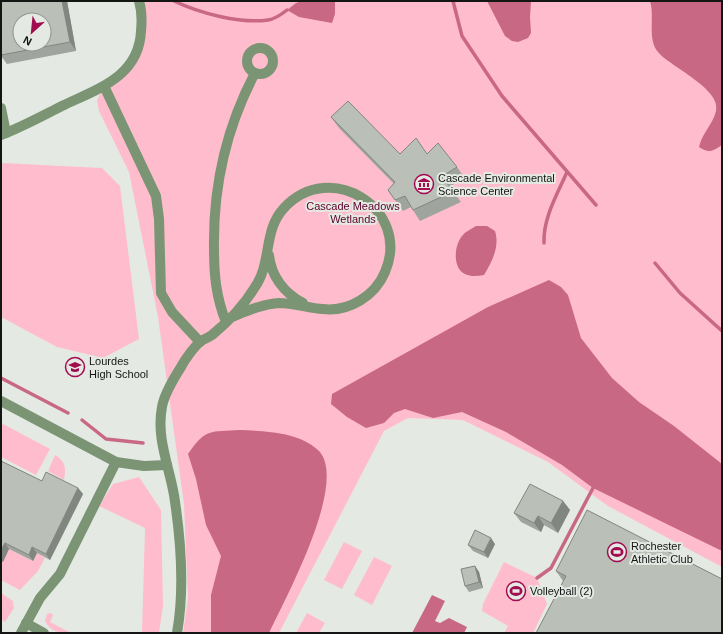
<svg xmlns="http://www.w3.org/2000/svg" width="723" height="634" font-family="Helvetica,sans-serif">
<style>
.green{fill:#ffbccc}
.water{fill:#c96884}
.lines{fill:none;stroke-linecap:round;stroke-linejoin:round}
.stream{stroke:#c96884;stroke-width:3.5}
.minor{stroke:#7b9574;stroke-width:10}
.wall{fill:#a0a49e}
.shaded-wall{fill:#828681}
.building{fill:#babfb8;stroke:#828681;fill-rule:evenodd}
.labels{text-anchor:middle;dominant-baseline:central;stroke-width:4;stroke-linejoin:round;paint-order:stroke}
.poi-label{font-size:11px;fill:#141614;stroke:#e4eae3;text-anchor:start}
.park-label{font-size:11px;fill:#5e002b;stroke:#e4eae3}
</style>
<rect width="100%" height="100%" fill="#e4eae3"/>
<g class="green">
<polygon points="139,1 722,1 722,567 608,506 548,462 463,420 408,418 384,431 279,633 183,633 188,598 184,504 158,317 129,172 99,111 97,100 104,86 135,58"/>
<polygon points="3,163 102,168 120,186 139,339 103,358 57,347 1,317 1,164"/>
<polygon points="3,424 50,449 36,475 1,457 1,426"/>
<path d="M55,455C66,462 66,468 64,480L48,471Z"/>
<polygon points="139,477 161,510 163,606 159,633 142,633 145,528 99,506 113,484"/>
<polygon points="344,542 362,551 342,589 324,580"/>
<polygon points="9,549 33,561 37,553 45,558 38,571 20,590 1,580 1,561 3,562"/>
<polygon points="374,557 392,566 372,605 354,595"/>
<polygon points="504,562 537,578 547,604 533,633 504,633 508,626 482,611 483,604"/>
<polygon points="1,593 13,601 14,608 5,622 1,619"/>
<path d="M51,613L53,615L50,622L71,633C59,633 51,632 45,621L47,614Z"/>
<polygon points="307,613 325,623 319,633 296,633"/>
</g>
<g class="water">
<polygon points="302,1 335,1 335,14 332,23 299,17 287,10 296,3"/>
<polygon points="487,1 531,1 530,17 531,33 528,38 518,42 512,41 505,36"/>
<path d="M650,1H722V145C713,151 709,154 699,147C702,133 713,124 716,111C722,89 669,66 658,52C647,39 655,17 650,1Z"/>
<path d="M476,226H487L495,231C500,246 492,262 484,275C478,276 471,277 465,274C452,268 454,244 463,235C466,231 472,229 476,226Z"/>
<polygon points="549,280 561,287 568,295 581,338 612,378 639,402 674,426 722,464 722,551 593,488 562,465 506,432 462,412 433,418 405,409 394,413 384,423 366,428 347,417 331,404 332,394 488,307"/>
<path d="M240,430C265,431 299,432 318,450C350,480 285,599 269,633H211V595L221,556L206,525L196,479L188,454C206,428 210,432 240,430Z"/>
<polygon points="432,595 445,601 435,621 440,623 449,618 467,627 464,633 412,633"/>
</g>
<g class="lines">
<g class="stream">
<path d="M174,1C199,13 240,24 268,20C275,19 282,14 287,10"/>
<polyline points="453,1 462,36 502,96 596,205"/>
<path d="M544,243C543,218 557,195 567,172"/>
<polyline points="655,263 680,293 722,331"/>
<polyline points="1,378 68,413"/>
<polyline points="82,420 106,439 143,443"/>
<polyline points="537,578 551,568 593,488"/>
</g>
<g class="minor">
<circle cx="260" cy="61" r="13"/>
<polyline points="104,86 156,196 159,219 161,293 172,312 200,342"/>
<polyline points="1,108 6,133"/>
<path d="M1,135C22,127 42,116 62,106C97,89 139,77 141,31C142,21 142,11 139,1"/>
<path d="M269,255C271,276 284,293 303,303"/>
<path d="M226,322C216,297 214,275 214,248C213,186 226,128 255,73"/>
<polyline points="1,401 116,462 144,466 167,465"/>
<polyline points="26,623 44,633"/>
<polyline points="21,633 40,598 60,574 116,462"/>
<path d="M177,633C185,588 181,540 174,495C169,466 156,437 162,407C164,394 174,378 181,367C185,359 194,347 201,341C204,339 208,338 212,335C228,322 244,305 255,287C272,263 263,230 284,208C330,158 412,209 385,272C375,296 349,312 323,309C308,308 294,303 279,303C262,304 247,311 232,317"/>
</g>
</g>
<g class="wall">
<polygon points="1,1 67,1 76,51 7,64 1,56"/>
<polygon points="331,117 400,154 427,154 457,167 464,177 450,187 461,202 420,221 411,207 403,211 388,190 394,184 339,128"/>
<polygon points="1,461 42,481 78,488 83,494 50,560 37,553 33,561 9,549 3,562 1,561"/>
<polygon points="563,501 570,510 558,533 544,525 541,532 521,522 514,513"/>
<polygon points="495,544 488,558 473,551 468,545"/>
<polygon points="475,566 479,572 483,588 469,592 465,586"/>
<polygon points="556,571 722,579 563,581"/>
</g>
<g class="shaded-wall">
<polygon points="62,1 67,1 76,51 70,42"/>
<polygon points="78,488 83,494 50,560 46,554"/>
<polygon points="563,501 570,510 558,533 551,523"/>
<polygon points="538,516 544,525 541,532 534,523"/>
<polygon points="491,538 495,544 488,558 484,552"/>
<polygon points="5,543 9,549 3,562 1,559 1,550"/>
<polygon points="32,547 37,553 33,561 29,555"/>
<polygon points="475,566 479,572 483,588 479,582"/>
</g>
<g class="building">
<path d="M1,1H62L70,42L1,55ZM20,20H44V44H20Z"/>
<polygon points="348,101 400,154 416,138 427,154 438,143 457,167 441,177 454,191 413,210 405,196 395,200 388,190 395,182 331,117"/>
<polygon points="1,461 42,481 46,472 78,488 46,554 32,547 29,555 5,543 1,550"/>
<polygon points="530,484 563,501 551,523 538,516 534,523 514,513"/>
<polygon points="587,510 722,579 722,633 536,633 566,576 556,571"/>
<polygon points="475,530 491,538 484,552 468,545"/>
<polygon points="475,566 479,582 465,586 461,569"/>
</g>
<defs>
<g id="museum-ring" transform="scale(1)"><circle r="9.5" fill="#e4eae3" stroke="#a20d50" stroke-width="1.5"/><path d="M0-6L6-3V-2H-6V-3ZM-5-1h2V3h-2ZM-1-1h2V3h-2ZM3-1h2V3H3ZM-6 4H6V6H-6Z" fill="#a20d50"/></g>
<g id="school-ring" transform="scale(1)"><circle r="9.5" fill="#e4eae3" stroke="#a20d50" stroke-width="1.5"/><path d="M0-5L7-2L0 1L-7-2ZM-4 1L0 2.5L4 1V4Q0 6-4 4Z" fill="#a20d50"/></g>
<g id="stadium-ring" transform="scale(1)"><circle r="9.5" fill="#e4eae3" stroke="#a20d50" stroke-width="1.5"/><path d="M0-5a6.5 5 0 1 0 0 10a6.5 5 0 1 0 0-10ZM-3.5-1.8h7v3.6h-7Z" fill="#a20d50"/></g>
</defs>
<g fill-rule="evenodd">
<use href="#museum-ring" x="424" y="184"/>
<use href="#school-ring" x="75" y="367"/>
<use href="#stadium-ring" x="617" y="552"/>
<use href="#stadium-ring" x="516" y="591"/>
</g>
<g class="labels">
<g class="poi-label">
<text x="438" y="178">Cascade Environmental<tspan x="438" dy="13">Science Center</tspan></text>
<text x="89" y="361">Lourdes<tspan x="89" dy="13">High School</tspan></text>
<text x="631" y="546">Rochester<tspan x="631" dy="13">Athletic Club</tspan></text>
<text x="530" y="591">Volleyball (2)</text>
</g>
<g class="park-label">
<text x="353" y="206">Cascade Meadows<tspan x="353" dy="13">Wetlands</tspan></text>
</g>
</g>
<rect width="723" height="634" fill="none" stroke="#141614" stroke-width="4"/>
<g transform="translate(32 32) rotate(207)"><circle r="19" fill="#e4eae3" stroke="#919590"/>
<path d="M0-3L7 15L0 10L-7 15Z" fill="#a20d50"/>
<text y="-6" font-size="11" font-weight="bold" text-anchor="middle" fill="#141614">N</text>
</g>
</svg>
